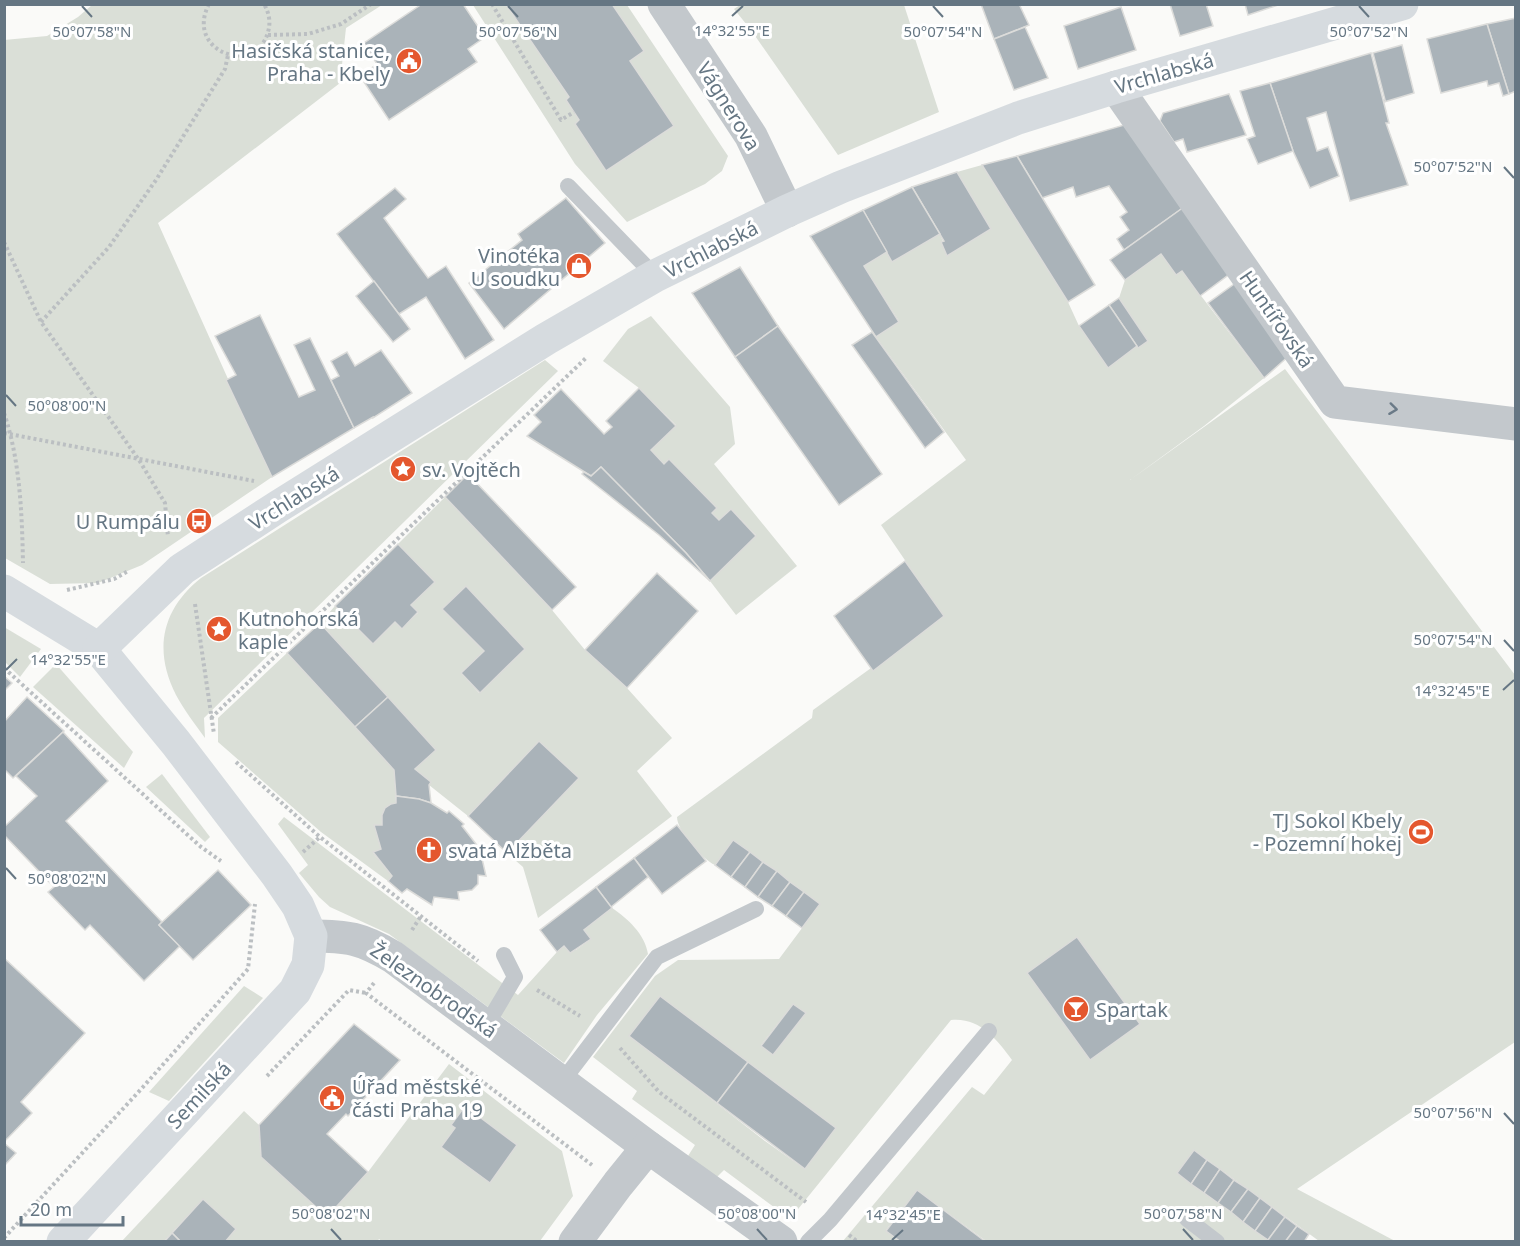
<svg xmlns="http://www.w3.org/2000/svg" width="1520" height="1246" font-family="'Noto Sans',sans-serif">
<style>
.green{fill:#dadfd7;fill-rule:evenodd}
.building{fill:#aab3b9;stroke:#dcdcda;stroke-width:1.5}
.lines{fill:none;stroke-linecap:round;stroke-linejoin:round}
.path{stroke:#bbbfc2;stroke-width:4;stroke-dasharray:3 3;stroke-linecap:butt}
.lane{stroke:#c3c8cc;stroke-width:16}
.street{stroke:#c3c8cc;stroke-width:33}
.secondary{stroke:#d6dbdf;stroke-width:33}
.oneway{stroke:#6a7a87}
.ticks{fill:none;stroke:#657683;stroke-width:2}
.labels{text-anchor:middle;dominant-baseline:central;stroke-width:6;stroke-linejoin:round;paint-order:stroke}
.poi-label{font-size:20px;fill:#657683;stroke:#fff;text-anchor:start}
.street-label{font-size:20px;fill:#657683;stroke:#fff}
.ticks-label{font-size:15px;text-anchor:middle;fill:#657683;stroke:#fff;stroke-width:6;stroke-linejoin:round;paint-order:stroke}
</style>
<rect width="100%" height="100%" fill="#fafaf8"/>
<g class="green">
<polygon points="92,5 382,5 346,28 340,83 158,223 272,477 142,565 98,583 50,584 5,558 4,40 47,36 78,17"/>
<polygon points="473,5 509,5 507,6 569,97 579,120 575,124 606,171 674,126 630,61 644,51 612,5 627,5 728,156 722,171 705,184 627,222 575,164"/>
<polygon points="740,5 904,5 939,112 838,155 751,30 734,9"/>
<path d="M982,165L1068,302L1079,326L1108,367L1119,298L1125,280L1161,254L1176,275L1182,271L1264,378L1204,426L1130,480L1285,369L1515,675V1042L1297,1189L1395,1241H1319L1194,1150L1177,1173L1270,1241H986L917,1190L886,1230L901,1241H843L972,1087L984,1095L1012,1060C997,1039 979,1017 951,1020L790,1219L724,1170L716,1178L688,1156L695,1145L632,1099L637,1091L593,1057L655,976L678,960L779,959L820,904L733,840L715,865C702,859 677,831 677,817L812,718L813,710L943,616L881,525L966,460L876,337L899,321L864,266L887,252L940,234L948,255L991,229L957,172ZM660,996L835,1128L805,1169L765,1141L630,1036ZM793,1004L805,1013L761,1046V1045Z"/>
<polygon points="651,316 730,407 735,444 714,464 797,566 736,615 710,581 756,535 731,509 719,520 712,513 717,508 669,460 664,464 651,450 676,425 639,388 603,361 628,329"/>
<path d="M545,360L558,371L204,718L205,738C195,724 184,710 176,695C153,650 162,609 201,578Z"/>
<path d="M445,497L552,610L585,650L627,688L672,738L637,771L672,816L538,918L523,867L507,853L578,777L539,741L468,816L429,785L431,782L415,769L435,750L320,623L335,606L373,644L395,622L402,628L418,613L411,605L435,582L398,544ZM442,609L525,649L479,693L461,673L484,651Z"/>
<polygon points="4,627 41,649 20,677 5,662"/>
<path d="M287,653L394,770L396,803C383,804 382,815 382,825H374L381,849L373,853L392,876L388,881L321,832L218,742V718Z"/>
<polygon points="56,664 133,752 124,768 33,687"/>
<polygon points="162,774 210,837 205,842 146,787"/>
<path d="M284,817L518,995L557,952L564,946L576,950L591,939L584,930L612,908C628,919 645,934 648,954L597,1015L564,1063L389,934L330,907L319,897L299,873L308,865L278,824Z"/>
<polygon points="244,986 263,998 169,1101 149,1092"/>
<path d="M449,1064L562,1151L573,1196L540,1241L383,1242L379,1239L377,1242L225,1241L236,1229L203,1199L164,1241L121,1242L244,1111L259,1125L261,1157L327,1217L368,1172ZM465,1107L517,1145L490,1183L455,1128L451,1125Z"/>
</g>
<g class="building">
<polygon points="422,4 463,4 485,37 468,49 477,62 389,120 360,76 377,64 364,43"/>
<polygon points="509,4 612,4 644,51 630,61 674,126 606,171 575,124 579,120 566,100 569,97 507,6"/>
<polygon points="981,4 1019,4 1029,25 994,39"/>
<polygon points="1170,4 1206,4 1213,26 1180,36"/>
<polygon points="1245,4 1281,4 1248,15"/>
<polygon points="1121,7 1136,50 1078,69 1064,26"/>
<polygon points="1516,18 1516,91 1509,94 1487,24"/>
<polygon points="1487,24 1509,94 1503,96 1499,83 1488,86 1487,81 1441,93 1427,39"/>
<polygon points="1025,27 1048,78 1014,90 994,39"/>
<polygon points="1402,45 1414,93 1384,102 1383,100 1385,100 1373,53"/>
<polygon points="1371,53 1389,123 1386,123 1408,185 1350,201 1326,112 1307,118 1317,151 1328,147 1339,176 1310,188 1293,151 1270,83"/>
<polygon points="1270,83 1293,151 1258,164 1247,139 1255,136 1240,91"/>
<polygon points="1229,94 1246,135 1187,152 1183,139 1174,142 1160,121 1163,113"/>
<polygon points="1124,125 1184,207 1124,250 1117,239 1129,230 1120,217 1127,212 1109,186 1076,197 1073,187 1042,198 1017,156"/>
<polygon points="1017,156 1095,285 1068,302 982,165"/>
<polygon points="957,172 991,229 947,256 941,242 944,241 912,187"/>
<polygon points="912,187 940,234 892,262 863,210"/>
<polygon points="395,188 406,199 384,218 428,278 446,266 494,340 465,359 426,297 399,314 337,234"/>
<polygon points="566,198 605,243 504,329 469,283 522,240 518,234"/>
<polygon points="1184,207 1231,273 1200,296 1182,271 1176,275 1161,254 1125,280 1110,260"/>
<polygon points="863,210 887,252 864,266 899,322 876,337 810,236"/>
<polygon points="740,267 778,326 735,357 692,293"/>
<polygon points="374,281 410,329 393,342 356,296"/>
<polygon points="1237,282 1291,354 1264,378 1208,303"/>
<polygon points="1119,298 1148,341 1138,348 1109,305"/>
<polygon points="1109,305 1137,346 1108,368 1079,326"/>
<polygon points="260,315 299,397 315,390 294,345 310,338 354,428 272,477 226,380 236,375 215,336"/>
<polygon points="778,326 882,474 839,505 735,357"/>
<polygon points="872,332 944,432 925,448 852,345"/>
<polygon points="381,350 412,393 373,418 373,417 354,428 331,380 339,376 331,361 347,352 355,366"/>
<polygon points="639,388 676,426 651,450 664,464 669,459 717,508 712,513 719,520 731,509 756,536 710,581 686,553 601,467 591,476 527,436 541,422 534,415 561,389 604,434 612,427 606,421"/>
<polygon points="601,467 686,553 710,581 659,535 582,474 584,472 591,476"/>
<polygon points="468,474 576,587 552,610 445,497"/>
<polygon points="398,544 435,582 411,605 418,612 402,629 395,622 373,644 335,606"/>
<polygon points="905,561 944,616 873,671 834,616"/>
<polygon points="657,573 698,611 627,688 585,650"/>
<polygon points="466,586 525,649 480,693 461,673 484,651 442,609"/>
<polygon points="320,623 388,697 355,727 287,653"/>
<polygon points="4,676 12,683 4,691"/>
<polygon points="27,697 64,731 13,778 4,769 4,722"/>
<polygon points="388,697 436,750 415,769 431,782 429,785 431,803 419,799 396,796 394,770 355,727"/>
<polygon points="63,732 108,781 66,821 162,922 159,925 180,946 144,981 90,925 85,930 48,892 54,887 4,835 4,827 37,796 16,776"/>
<polygon points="539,741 579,778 507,853 468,816"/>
<polygon points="396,796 419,799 431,803 447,813 449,811 464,824 462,826 476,844 481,854 486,876 478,875 478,884 472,890 458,892 459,900 434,897 432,905 407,889 402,893 388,881 392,876 373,852 381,849 374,825 382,825 382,815 385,808 391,804 396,803"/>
<polygon points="677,825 706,861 662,894 634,858"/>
<polygon points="733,840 750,852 731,877 715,865"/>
<polygon points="750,852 763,862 745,887 731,877"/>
<polygon points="634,858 648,877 611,907 596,887"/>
<polygon points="763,862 777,871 758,897 745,887"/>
<polygon points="218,870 251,905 193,960 159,925"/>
<polygon points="777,871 790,882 772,906 758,897"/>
<polygon points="790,882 804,892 786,916 772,906"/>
<polygon points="596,887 612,908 584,930 591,939 570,953 564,946 557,952 540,930"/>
<polygon points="804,892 820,904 802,928 786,916"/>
<polygon points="1077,937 1140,1024 1090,1060 1027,973"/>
<polygon points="4,958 85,1033 21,1102 32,1113 4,1142"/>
<polygon points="660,996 748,1062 717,1103 629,1036"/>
<polygon points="793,1004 806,1013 773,1055 761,1046"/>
<polygon points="354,1024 400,1060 348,1116 346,1114 327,1134 368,1172 327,1217 261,1157 259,1125"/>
<polygon points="748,1062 836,1128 805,1169 717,1103"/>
<polygon points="465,1106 517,1145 490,1183 441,1147 455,1128 451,1125"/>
<polygon points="4,1143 16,1153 5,1165 4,1165"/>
<polygon points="1194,1150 1207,1160 1191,1184 1177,1173"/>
<polygon points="1207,1160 1220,1169 1204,1193 1191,1184"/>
<polygon points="1220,1169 1234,1180 1218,1203 1204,1193"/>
<polygon points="1234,1180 1248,1189 1231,1212 1218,1203"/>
<polygon points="1248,1189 1260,1198 1243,1222 1231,1212"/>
<polygon points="917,1190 986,1242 901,1242 886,1231"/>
<polygon points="1260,1198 1272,1207 1255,1231 1243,1222"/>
<polygon points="203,1199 236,1229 225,1242 181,1242 172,1233"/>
<polygon points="1272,1207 1285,1217 1268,1240 1255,1231"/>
<polygon points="1285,1217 1297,1226 1285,1242 1270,1242 1268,1240"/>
<polygon points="1297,1226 1309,1234 1304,1242 1285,1242"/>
<polygon points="172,1233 181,1242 164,1242"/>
</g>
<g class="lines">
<g class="path">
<path d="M209,4C184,52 256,77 268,32C271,22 269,13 264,4"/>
<polyline points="492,4 561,120 574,112"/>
<polyline points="268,35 308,34 341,24 371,4"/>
<polyline points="4,242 41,322 139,460 165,503 168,537"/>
<polyline points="41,322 109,247 156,180 225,69 228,55"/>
<path d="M4,413C20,460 22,513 23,563"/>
<polyline points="4,433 254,481"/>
<polyline points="67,590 114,579 128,571"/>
<polyline points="195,604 214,734"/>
<polyline points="4,668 201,847 221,861"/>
<polyline points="211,718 587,357"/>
<polyline points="236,762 320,837 478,961"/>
<polyline points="303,852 320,837"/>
<polyline points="412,930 421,916"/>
<polyline points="374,983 366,993 592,1165"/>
<polyline points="537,990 580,1016"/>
<polyline points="620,1048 659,1092 806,1202"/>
<polyline points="267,1076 349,990 366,993"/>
<polyline points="849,1235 858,1242"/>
<polyline points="4,1238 143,1087 248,969 255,904"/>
</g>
<g class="lane">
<polyline points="568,186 655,276"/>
<polyline points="486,1026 515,977 504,955"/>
<polyline points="561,1083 657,957 756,909"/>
<polyline points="1187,1219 1217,1242"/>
<polyline points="808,1242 830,1220 989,1031"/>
</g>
<g class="street">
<polyline points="664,4 751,136 787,211"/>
<polyline points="1116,87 1335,402 1516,424"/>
<path d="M311,936C348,936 361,938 393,957L648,1147L781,1242"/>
<polyline points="575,1242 618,1184 648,1147"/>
</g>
<g class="secondary">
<polyline points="4,591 99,649 176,743 277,875 298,906 311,936 308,965 295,991 63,1242"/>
<polyline points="99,649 182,569 279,506 546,339 655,276 787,211 841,187 1018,118 1116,87 1402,4"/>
</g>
</g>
<defs><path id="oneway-chevron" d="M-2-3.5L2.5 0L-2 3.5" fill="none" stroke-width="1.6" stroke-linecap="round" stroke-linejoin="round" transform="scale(1.5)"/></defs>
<use class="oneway" href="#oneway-chevron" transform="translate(1393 409) rotate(7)"/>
<path class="ticks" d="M82,6L92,17M508,6L518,17M933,6L943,17M1359,6L1369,17M732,16L743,6M1504,167L1514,178M6,395L16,406M1504,640L1514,651M6,670L17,659M1503,690L1514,680M6,868L16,879M1504,1113L1514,1124M331,1229L341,1240M757,1229L767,1240M1183,1229L1193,1240M892,1240L903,1230"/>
<defs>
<g id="civic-disc" transform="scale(1.35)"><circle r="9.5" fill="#e4572e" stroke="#fff"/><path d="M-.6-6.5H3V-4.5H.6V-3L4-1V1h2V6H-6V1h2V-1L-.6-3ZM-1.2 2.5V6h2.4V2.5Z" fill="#fff"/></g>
<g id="shop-disc" transform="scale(1.35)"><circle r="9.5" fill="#e4572e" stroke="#fff"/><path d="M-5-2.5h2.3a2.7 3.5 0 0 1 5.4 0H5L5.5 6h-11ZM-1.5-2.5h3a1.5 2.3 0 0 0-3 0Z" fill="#fff"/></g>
<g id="sight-disc" transform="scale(1.35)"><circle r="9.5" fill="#e4572e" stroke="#fff"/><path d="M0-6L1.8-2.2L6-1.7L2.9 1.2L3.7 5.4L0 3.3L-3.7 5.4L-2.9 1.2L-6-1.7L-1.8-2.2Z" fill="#fff"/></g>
<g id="bus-disc" transform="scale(1.35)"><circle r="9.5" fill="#e4572e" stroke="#fff"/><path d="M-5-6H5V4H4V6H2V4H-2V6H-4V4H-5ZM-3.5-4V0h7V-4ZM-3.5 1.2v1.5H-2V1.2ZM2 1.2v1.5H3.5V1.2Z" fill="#fff"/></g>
<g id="stadium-disc" transform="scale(1.35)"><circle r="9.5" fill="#e4572e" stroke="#fff"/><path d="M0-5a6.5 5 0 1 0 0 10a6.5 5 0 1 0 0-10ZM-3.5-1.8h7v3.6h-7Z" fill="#fff"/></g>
<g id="church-disc" transform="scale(1.35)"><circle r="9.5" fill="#e4572e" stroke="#fff"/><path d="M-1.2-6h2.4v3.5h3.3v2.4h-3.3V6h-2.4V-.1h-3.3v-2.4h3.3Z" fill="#fff"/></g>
<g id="bar-disc" transform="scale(1.35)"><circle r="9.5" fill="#e4572e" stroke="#fff"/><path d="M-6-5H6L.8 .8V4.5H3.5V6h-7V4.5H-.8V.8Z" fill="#fff"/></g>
</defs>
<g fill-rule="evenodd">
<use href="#civic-disc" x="409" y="61"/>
<use href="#shop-disc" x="579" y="266"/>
<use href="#sight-disc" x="403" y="469"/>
<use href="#bus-disc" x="199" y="521"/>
<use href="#sight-disc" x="219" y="629"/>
<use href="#stadium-disc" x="1421" y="832"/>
<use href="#church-disc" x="429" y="850"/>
<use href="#bar-disc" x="1076" y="1009"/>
<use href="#civic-disc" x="332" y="1098"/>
</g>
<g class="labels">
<g class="poi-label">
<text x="390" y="50" text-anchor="end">Hasičská stanice,<tspan x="390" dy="23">Praha - Kbely</tspan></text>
<text x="560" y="255" text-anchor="end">Vinotéka<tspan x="560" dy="23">U soudku</tspan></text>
<text x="422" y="469">sv. Vojtěch</text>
<text x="180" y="521" text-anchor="end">U Rumpálu</text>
<text x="238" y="618">Kutnohorská<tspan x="238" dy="23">kaple</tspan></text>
<text x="1402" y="820" text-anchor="end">TJ Sokol Kbely<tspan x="1402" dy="23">- Pozemní hokej</tspan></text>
<text x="448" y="850">svatá Alžběta</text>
<text x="1096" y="1009">Spartak</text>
<text x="352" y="1086">Úřad městské<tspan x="352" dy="23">části Praha 19</tspan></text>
</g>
<g class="street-label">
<text transform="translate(1164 73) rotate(-16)">Vrchlabská</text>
<text transform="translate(729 106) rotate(58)">Vágnerova</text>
<text transform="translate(711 249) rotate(-27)">Vrchlabská</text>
<text transform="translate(1277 319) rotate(55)">Huntířovská</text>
<text transform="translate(294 498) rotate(-32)">Vrchlabská</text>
<text transform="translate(434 990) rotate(35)">Železnobrodská</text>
<text transform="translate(199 1095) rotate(-47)">Semilská</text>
</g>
</g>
<g class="ticks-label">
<text x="732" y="36">14°32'55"E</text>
<text x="92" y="37">50°07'58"N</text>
<text x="518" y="37">50°07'56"N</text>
<text x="943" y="37">50°07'54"N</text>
<text x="1369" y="37">50°07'52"N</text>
<text x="1453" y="172">50°07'52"N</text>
<text x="67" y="411">50°08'00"N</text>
<text x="1453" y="645">50°07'54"N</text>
<text x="68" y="665">14°32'55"E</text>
<text x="1452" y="696">14°32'45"E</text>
<text x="67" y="884">50°08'02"N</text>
<text x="1453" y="1118">50°07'56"N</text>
<text x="331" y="1219">50°08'02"N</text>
<text x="757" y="1219">50°08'00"N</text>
<text x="1183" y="1219">50°07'58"N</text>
<text x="903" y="1220">14°32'45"E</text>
</g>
<rect width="1520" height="1246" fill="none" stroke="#657683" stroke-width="12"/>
<path d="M21 1216v9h102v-9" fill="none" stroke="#657683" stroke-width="3"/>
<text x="30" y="1216" font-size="18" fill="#657683" stroke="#ffffff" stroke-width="4.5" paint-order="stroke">20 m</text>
</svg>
